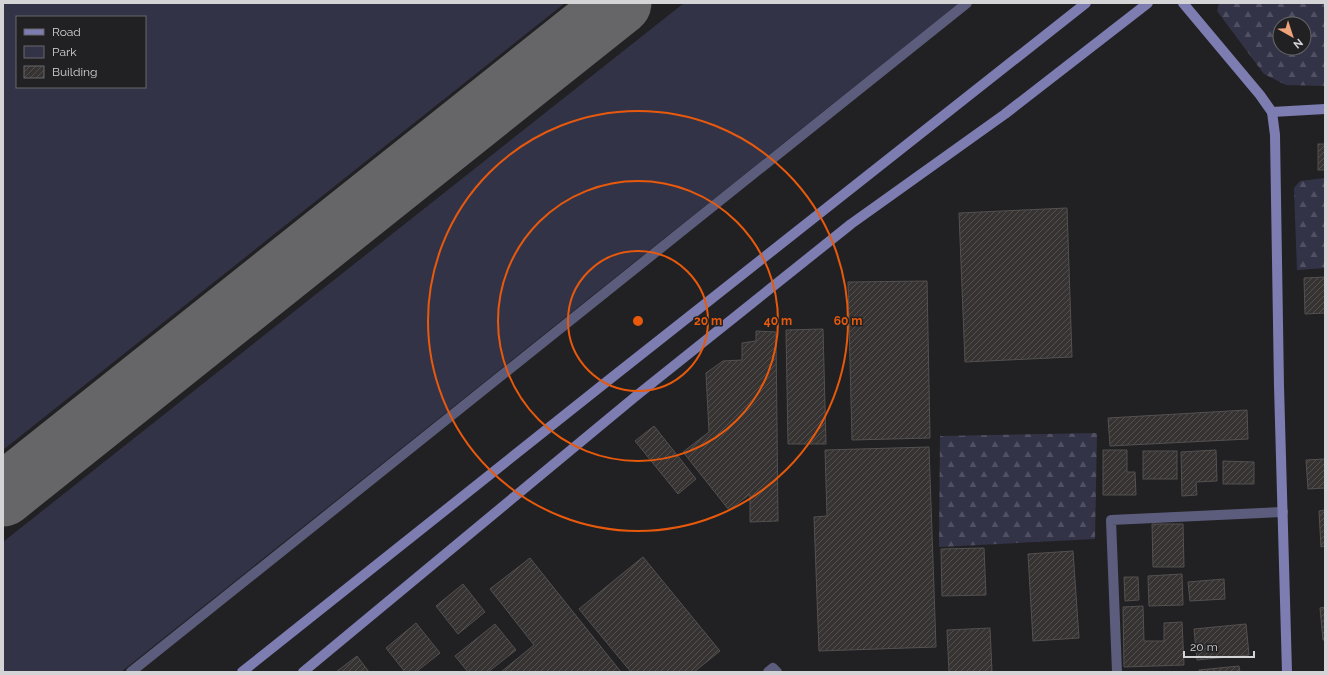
<svg xmlns="http://www.w3.org/2000/svg" width="1328" height="675" font-family="Raleway,sans-serif">
<style>
.green{fill:#333348;fill-rule:evenodd}
.forest{fill:url(#forest-firs);fill-rule:evenodd}
.lines{fill:none;stroke-linecap:round;stroke-linejoin:round}
.taxiway{stroke:#666668;stroke-width:63}
.building{fill:url(#building-hatch);stroke:#53504f}
.lane{stroke:#5c5c7d;stroke-width:10}
.street{stroke:#5c5c7d;stroke-width:10}
.secondary{stroke:#7e7db2;stroke-width:10}
.ring{fill:none;stroke:#e8590c;stroke-width:2}
.centre{fill:#e8590c;stroke:#212124;stroke-width:2}
.ring-label{font-size:12px;text-anchor:middle;font-weight:bold;fill:#e8590c;stroke:#212124;stroke-width:3;stroke-linejoin:round;paint-order:stroke}
</style>
<defs>
<pattern id="forest-firs" width="22" height="20" patternUnits="userSpaceOnUse"><rect width="22" height="20" fill="#333348"/><path d="M5 1l3.5 6h-7zM16 11l3.5 6h-7z" fill="#505062"/></pattern>
<pattern id="building-hatch" width="6" height="6" patternUnits="userSpaceOnUse"><rect width="6" height="6" fill="#363332"/><path d="M-1 1l2-2M0 6l6-6M5 7l2-2" fill="none" stroke="#52504f"/></pattern>
</defs>
<rect width="100%" height="100%" fill="#212124"/>
<g class="green">
<path d="M3,3H565L3,450ZM17,17H145V87H17Z"/>
<polygon points="684,3 959,3 121,672 3,672 3,542"/>
</g>
<g class="forest">
<path d="M1219,3H1325V86L1286,85L1264,74L1217,11ZM1280,24H1304V48H1280Z"/>
<polygon points="1325,178 1325,268 1297,270 1294,188 1300,181"/>
<polygon points="1097,433 1095,539 939,547 940,436"/>
</g>
<g class="lines">
<polyline class="taxiway" points="3,495 620,3"/>
</g>
<g class="building">
<rect x="1318" y="144" width="7" height="26"/>
<polygon points="1067,208 1072,357 965,362 959,213"/>
<polygon points="1325,277 1325,313 1305,314 1304,278"/>
<polygon points="927,281 930,438 852,440 848,282"/>
<polygon points="823,329 826,444 788,444 786,330"/>
<polygon points="756,331 776,332 778,521 750,522 750,494 729,510 683,452 709,432 706,373 723,361 742,360 742,343 756,341"/>
<polygon points="1247,410 1248,439 1110,446 1108,418"/>
<polygon points="654,426 696,479 678,494 635,441"/>
<polygon points="929,447 936,647 819,651 814,517 827,516 825,450"/>
<polygon points="1103,450 1127,450 1127,472 1135,472 1136,495 1103,495"/>
<polygon points="1216,450 1217,481 1196,482 1197,495 1182,496 1181,452"/>
<rect x="1143" y="451" width="34" height="28"/>
<polygon points="1325,459 1325,488 1308,489 1306,460"/>
<polygon points="1223,461 1254,462 1254,484 1223,484"/>
<polygon points="1325,510 1325,546 1321,547 1319,511"/>
<polygon points="1152,524 1183,524 1184,567 1153,567"/>
<polygon points="984,548 986,595 942,596 941,549"/>
<polygon points="1073,551 1079,638 1033,641 1028,554"/>
<polygon points="643,557 720,651 694,672 631,672 579,609"/>
<polygon points="530,558 621,672 501,672 534,645 490,589"/>
<polygon points="1182,574 1183,605 1149,606 1148,576"/>
<polygon points="1124,577 1138,577 1139,600 1125,601"/>
<polygon points="1224,579 1225,599 1190,601 1188,582"/>
<polygon points="463,584 485,612 458,634 436,606"/>
<polygon points="1143,606 1144,641 1164,641 1164,623 1182,622 1184,665 1124,667 1123,607"/>
<polygon points="1325,607 1325,640 1323,640 1320,608"/>
<polygon points="416,623 440,653 416,672 405,672 386,648"/>
<polygon points="495,624 516,650 488,672 468,672 455,656"/>
<polygon points="1246,624 1249,655 1197,660 1194,629"/>
<polygon points="990,628 992,672 949,672 947,630"/>
<polygon points="357,656 369,672 336,672"/>
<polygon points="1239,666 1240,672 1199,672 1199,670"/>
</g>
<g class="lines">
<polyline class="lane" points="131,672 967,3"/>
<g class="street">
<polyline points="768,672 773,668 777,672"/>
<polyline points="1117,672 1111,520 1283,512"/>
</g>
<g class="secondary">
<polyline points="1183,3 1260,95 1272,112 1275,135 1279,386 1287,672"/>
<polyline points="1272,112 1325,109"/>
<polyline points="242,672 610,379 1086,3"/>
<polyline points="303,672 636,396 851,224 1005,114 1148,3"/>
</g>
</g>
<g class="ring">
<circle cx="638" cy="321" r="70"/>
<circle cx="638" cy="321" r="140"/>
<circle cx="638" cy="321" r="210"/>
</g>
<circle cx="638" cy="321" r="6" class="centre"/>
<g class="ring-label">
<text x="708" y="325">20 m</text>
<text x="778" y="325">40 m</text>
<text x="848" y="325">60 m</text>
</g>
<rect width="1328" height="675" fill="none" stroke="#d4d4d6" stroke-width="8"/>
<rect x="16" y="16" width="130" height="72" fill="#212124" stroke="#69696b"/>
<rect x="24" y="29" width="20" height="6" fill="#7e7db2" stroke="#69696b"/>
<text x="52" y="36" font-size="12" fill="#d4d4d6">Road</text>
<rect x="24" y="46" width="20" height="12" fill="#333348" stroke="#69696b"/>
<text x="52" y="56" font-size="12" fill="#d4d4d6">Park</text>
<rect x="24" y="66" width="20" height="12" fill="url(#building-hatch)" stroke="#69696b"/>
<text x="52" y="76" font-size="12" fill="#d4d4d6">Building</text>
<g transform="translate(1292 36) rotate(141)"><circle r="19" fill="#212124" stroke="#69696b"/>
<path d="M0-3L7 15L0 10L-7 15Z" fill="#f0a27a"/>
<text y="-6" font-size="11" font-weight="bold" text-anchor="middle" fill="#d4d4d6">N</text>
</g>
<path d="M1184 651v6h70v-6" fill="none" stroke="#d4d4d6" stroke-width="2"/>
<text x="1190" y="651" font-size="12" fill="#d4d4d6" stroke="#212124" stroke-width="3" paint-order="stroke">20 m</text>
</svg>
